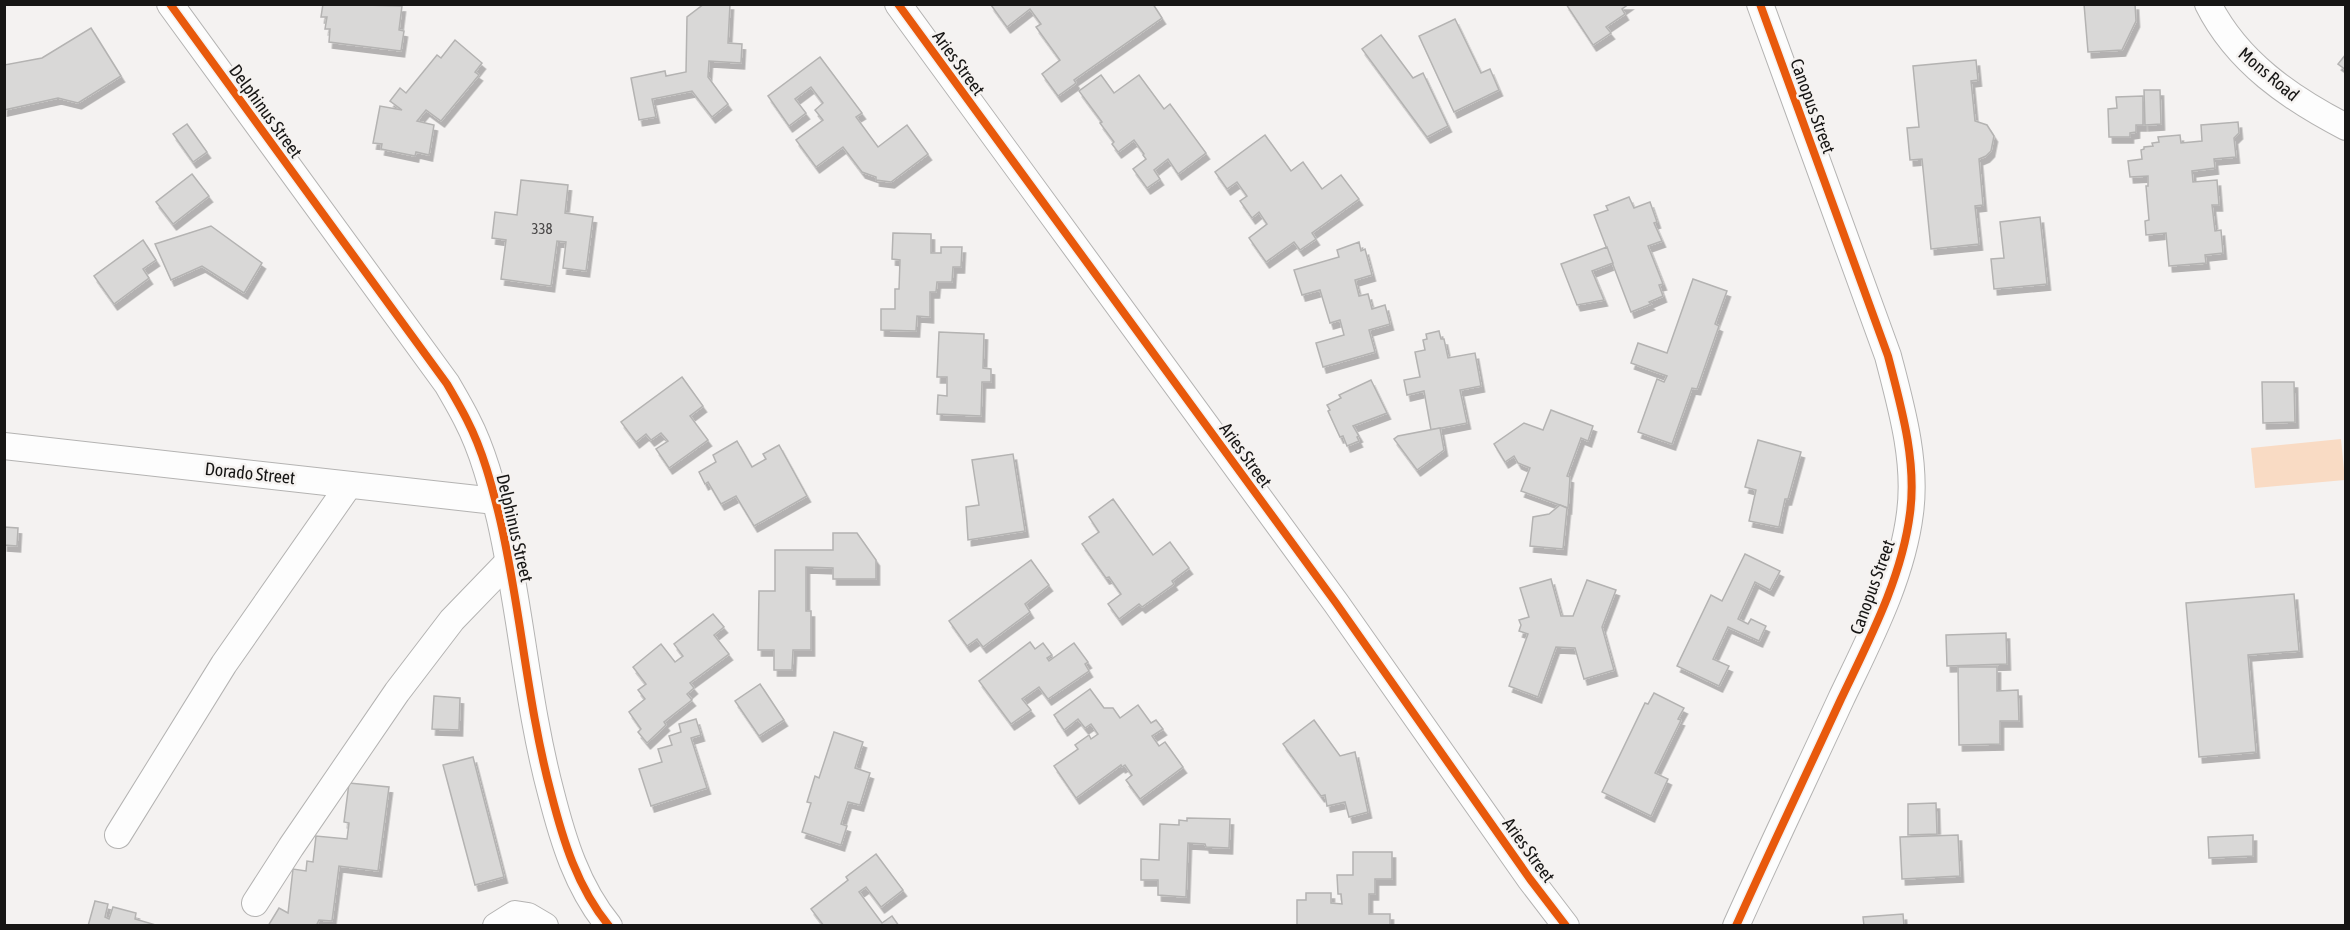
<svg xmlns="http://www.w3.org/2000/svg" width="2350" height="930" font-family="'Asap Condensed',sans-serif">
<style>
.green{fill:#f9dbc4}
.building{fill:#d9d8d7;stroke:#b4b3b2;stroke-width:1.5;filter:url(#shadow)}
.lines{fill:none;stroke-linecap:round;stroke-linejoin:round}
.minor-casing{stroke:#b4b3b2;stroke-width:28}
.minor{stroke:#fdfdfd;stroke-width:26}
.cycleway-casing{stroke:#f5f2f0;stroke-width:11}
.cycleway{stroke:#e8590c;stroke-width:8}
.labels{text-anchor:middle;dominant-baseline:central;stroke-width:5;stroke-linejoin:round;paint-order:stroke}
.number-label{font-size:15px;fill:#484646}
.street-label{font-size:18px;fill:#171615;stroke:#f5f2f0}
</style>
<defs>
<filter id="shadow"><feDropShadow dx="3.5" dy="6" stdDeviation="0" flood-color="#0004"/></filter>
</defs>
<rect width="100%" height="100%" fill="#f4f2f1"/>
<polygon class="green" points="2341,439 2345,480 2255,488 2251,448"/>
<g class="building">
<polygon points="323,4 402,6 399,30 404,31 401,51 329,42 330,29 325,29 327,17 321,17"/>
<polygon points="704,4 730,4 728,43 742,44 741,63 709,61 708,77 728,104 712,117 692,91 652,99 656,117 639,120 631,78 665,71 666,76 686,72 687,17"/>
<polygon points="1153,4 1162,18 1074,80 1076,83 1058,96 1042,74 1060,60 1036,27 1041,24 1030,9 1007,27 991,5"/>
<polygon points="1566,4 1629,4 1622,9 1625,14 1606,27 1611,33 1593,45"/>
<polygon points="2084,4 2135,4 2136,21 2122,50 2088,52"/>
<polygon points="1455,19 1481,73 1490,69 1499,90 1454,112 1419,36"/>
<polygon points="91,28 121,76 78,103 58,98 4,110 4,65 42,58"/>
<polygon points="1381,35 1413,78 1423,73 1448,126 1427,137 1362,49"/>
<polygon points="455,40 482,63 475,72 479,75 441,121 426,110 417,121 434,125 429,155 416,152 415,156 381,149 382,144 373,143 380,106 402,110 390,101 400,88 406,93 437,55 441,58"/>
<polygon points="2346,54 2346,70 2338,64"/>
<polygon points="820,57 862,113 856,117 878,147 907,125 928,154 891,182 876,180 876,177 862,172 843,147 816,167 796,140 823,120 815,110 823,103 811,87 795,99 806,113 789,126 768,96"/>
<polygon points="1976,60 1978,80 1971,81 1975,121 1987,125 1994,136 1991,151 1986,156 1979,159 1983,205 1975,206 1979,244 1931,249 1922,159 1910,160 1907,128 1919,127 1913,66"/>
<polygon points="1101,75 1114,93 1139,75 1164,109 1170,104 1206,153 1178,174 1168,159 1154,170 1160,179 1147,188 1133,169 1146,159 1143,155 1144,154 1134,140 1118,152 1112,144 1114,142 1100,123 1102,122 1079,91"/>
<polygon points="2144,90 2160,90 2161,124 2145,125"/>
<polygon points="2143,96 2143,125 2136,125 2136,132 2130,133 2130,137 2109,137 2108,109 2117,108 2116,97"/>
<polygon points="2238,122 2239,133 2234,138 2236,157 2214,159 2215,168 2192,171 2193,182 2217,180 2219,205 2212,205 2215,231 2221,230 2223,253 2205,255 2206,263 2169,266 2166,233 2146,235 2145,221 2149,220 2146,186 2148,186 2148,176 2130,177 2128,161 2142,159 2141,150 2144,149 2144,147 2153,146 2152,143 2159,142 2158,137 2180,135 2181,143 2202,141 2201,125"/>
<polygon points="187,124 207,152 193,162 173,134"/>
<polygon points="1265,135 1291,171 1303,162 1322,189 1341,175 1359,199 1312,233 1316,239 1300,250 1294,242 1266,262 1249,238 1267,224 1259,212 1252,218 1240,201 1247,196 1237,182 1227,189 1215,172"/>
<polygon points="192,174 209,196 173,224 156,202"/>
<polygon points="521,180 568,185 565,213 593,217 586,271 563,268 566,242 557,241 551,286 501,279 506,240 492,238 495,212 517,215"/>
<polygon points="1629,197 1634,208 1650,202 1657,222 1654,223 1662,241 1648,246 1663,284 1659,285 1663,296 1649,302 1651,304 1631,312 1594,215 1608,210 1606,206"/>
<polygon points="2040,217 2047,284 1994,289 1991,259 2004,258 2000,222"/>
<polygon points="211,226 262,263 244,293 202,266 171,280 155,244"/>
<polygon points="893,233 931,234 931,253 941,253 941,247 962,247 961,267 953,267 952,282 937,282 936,292 930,292 930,317 917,316 916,331 881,330 881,309 895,309 895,289 899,289 900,260 892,259"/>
<polygon points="143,240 156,260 143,269 149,278 114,304 94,276"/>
<polygon points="1359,242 1361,251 1365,249 1372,275 1355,280 1359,296 1368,294 1372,309 1385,305 1390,324 1369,330 1375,352 1323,367 1316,343 1344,335 1340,320 1330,323 1320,290 1302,295 1294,270 1339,257 1337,250"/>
<polygon points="1607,247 1613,263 1592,271 1604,300 1577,305 1561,264"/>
<polygon points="1693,279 1727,291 1715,324 1719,326 1697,389 1692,388 1672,444 1638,432 1657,379 1664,382 1667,376 1631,363 1638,343 1667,353"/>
<polygon points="1439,331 1441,339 1444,339 1448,358 1475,353 1481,386 1460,390 1467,423 1431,430 1424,391 1407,395 1404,380 1420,377 1415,352 1425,350 1423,340 1427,339 1426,334"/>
<polygon points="939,332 984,334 983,368 991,369 991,382 982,382 981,416 937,414 938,395 947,396 947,377 937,377"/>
<polygon points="682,377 703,406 690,416 708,440 669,468 656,449 668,441 661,433 651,440 646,434 636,442 621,422"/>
<polygon points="1371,380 1387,413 1353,426 1359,436 1357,437 1359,441 1347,446 1343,436 1340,437 1328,411 1330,410 1327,405 1341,398 1339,395"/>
<polygon points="2262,382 2294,382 2295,422 2263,423"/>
<polygon points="1551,410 1593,426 1588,441 1581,438 1567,476 1570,477 1568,508 1521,491 1530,468 1518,463 1514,456 1505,462 1494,444 1524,423 1543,430"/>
<polygon points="1440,428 1444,450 1417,470 1394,439 1398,436"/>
<polygon points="1758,440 1801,452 1788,499 1785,499 1779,527 1749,521 1756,490 1745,487"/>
<polygon points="737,441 752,467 766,459 763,454 779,445 807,496 754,526 736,496 721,504 708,482 705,484 699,472 716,462 713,455"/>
<polygon points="1013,454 1025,531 968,540 966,507 979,505 972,460"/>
<polygon points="1113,499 1153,555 1170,542 1189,568 1172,581 1174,584 1142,607 1139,604 1119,619 1108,604 1121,594 1109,577 1106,578 1082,544 1099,532 1089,517"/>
<polygon points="1560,505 1567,508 1563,549 1530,546 1533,517 1549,514"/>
<polygon points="4,527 18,528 17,546 4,545"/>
<polygon points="833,533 857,533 876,560 876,579 833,579 833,568 806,567 806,611 811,611 811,650 793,650 792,670 774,670 774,650 758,650 759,591 775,591 775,550 833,550"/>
<polygon points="1745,554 1780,571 1770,590 1755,582 1738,619 1748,624 1751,619 1766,626 1759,641 1728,627 1713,659 1729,666 1719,686 1677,666 1711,595 1722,601"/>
<polygon points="1031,560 1049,585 1025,604 1030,612 983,647 977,639 967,646 949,621"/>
<polygon points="1551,579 1561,616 1573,616 1587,580 1616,590 1602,627 1614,670 1584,679 1575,648 1556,647 1538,697 1509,686 1528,634 1519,631 1521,625 1519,620 1529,617 1520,588"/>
<polygon points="2294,594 2299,651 2248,655 2256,752 2199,757 2186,603"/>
<polygon points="713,614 724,627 714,635 729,654 690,683 694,688 687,694 692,700 664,722 666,725 647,743 638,732 641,729 629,712 645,699 638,690 646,684 633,667 661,644 675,662 683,656 674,644"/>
<polygon points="2006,633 2007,664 1947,666 1946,635"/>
<polygon points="1030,642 1035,649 1043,643 1052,655 1047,658 1049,661 1074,643 1088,662 1085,664 1089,671 1048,699 1039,687 1022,699 1031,710 1011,724 979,681"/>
<polygon points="1958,667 1997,667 1997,691 2018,690 2019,721 2000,721 2000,744 1959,745"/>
<polygon points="760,684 784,720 759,736 735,701"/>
<polygon points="1090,689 1104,708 1113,708 1120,718 1138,705 1151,723 1156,720 1163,729 1152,736 1159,746 1165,742 1183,767 1140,799 1126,780 1132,775 1125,765 1122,767 1121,765 1076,798 1054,766 1078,749 1075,745 1089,735 1091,739 1098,734 1091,724 1085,728 1078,719 1064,730 1054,715"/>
<polygon points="1654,693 1684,708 1678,719 1681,720 1655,773 1668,779 1651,816 1602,792 1645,703 1648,704"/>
<polygon points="434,696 460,698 459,730 432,729"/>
<polygon points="696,719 701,735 691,738 707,788 651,806 639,769 662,762 658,749 672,745 669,736 681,732 679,724"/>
<polygon points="1314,720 1340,756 1355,752 1368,812 1349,817 1345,802 1327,806 1325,795 1321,796 1283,744"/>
<polygon points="834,732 863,742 855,768 870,773 860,805 848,802 841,824 847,826 841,845 802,832 811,803 807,802 815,776 819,778"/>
<polygon points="473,757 504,877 475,885 443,765"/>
<polygon points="349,783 389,787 378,871 339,866 332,921 319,920 316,926 268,926 279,908 288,913 293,869 306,871 307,861 313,862 316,836 347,839 349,823 344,822"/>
<polygon points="1936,803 1937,834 1908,835 1908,804"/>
<polygon points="1187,818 1230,819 1229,848 1206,847 1205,844 1188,843 1186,897 1158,895 1158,880 1141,880 1141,859 1159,860 1160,824 1179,825 1179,820 1187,821"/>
<polygon points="1958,835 1960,876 1902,879 1900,837"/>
<polygon points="2253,835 2253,856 2209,858 2208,837"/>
<polygon points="1353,852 1392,852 1392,879 1375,879 1375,894 1369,894 1369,914 1390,914 1390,926 1297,926 1297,900 1306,900 1306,893 1331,893 1331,903 1342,904 1341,894 1338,894 1337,875 1353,875"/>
<polygon points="876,854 903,890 881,907 866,887 859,892 882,923 892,916 899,926 824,926 811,909 848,880 846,877"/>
<polygon points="95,901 108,904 105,917 109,919 113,907 136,913 135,919 159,926 88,926"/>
<polygon points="1903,914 1904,926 1864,926 1863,917"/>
</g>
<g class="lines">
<g class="minor-casing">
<g id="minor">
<path d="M170,4L447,384C454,396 461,408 467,420C483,451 492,486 500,519C521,610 527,703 551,793C563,840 577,887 609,926"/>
<polyline points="898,4 1336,603 1530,879 1566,926"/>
<path d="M2208,4C2237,62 2290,98 2346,127"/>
<polyline points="4,446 495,501"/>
<polyline points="118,835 224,664 349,485"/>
<polyline points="255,903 291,847 397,692 452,620 509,561"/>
<polyline points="496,926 515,914 528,916 545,926"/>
<path d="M1736,926C1770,850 1806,775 1841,699C1869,640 1902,578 1910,513C1917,461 1901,406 1888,356L1760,4"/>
</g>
</g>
<use href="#minor" class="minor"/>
<g class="cycleway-casing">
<g id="cycleway">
<path d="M170,4L447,384C454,396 461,408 467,420C483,451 492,486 500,519C521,610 527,703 551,793C563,840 577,887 609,926"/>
<polyline points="898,4 1336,603 1530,879 1566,926"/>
<path d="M1736,926C1770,850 1806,775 1841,699C1869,640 1902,578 1910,513C1917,461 1901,406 1888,356L1760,4"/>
</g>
</g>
<use href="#cycleway" class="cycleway"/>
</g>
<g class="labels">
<g class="number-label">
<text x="542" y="228">338</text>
</g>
<g class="street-label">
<text transform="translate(959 63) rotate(54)">Aries Street</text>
<text transform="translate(2269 74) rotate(40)">Mons Road</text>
<text transform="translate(1813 106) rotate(70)">Canopus Street</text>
<text transform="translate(266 111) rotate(54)">Delphinus Street</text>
<text transform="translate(1246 455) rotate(54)">Aries Street</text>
<text transform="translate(250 473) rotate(6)">Dorado Street</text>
<text transform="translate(515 528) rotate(77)">Delphinus Street</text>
<text transform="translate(1872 587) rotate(-70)">Canopus Street</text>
<text transform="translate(1529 850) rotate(54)">Aries Street</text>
</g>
</g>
<rect width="2350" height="930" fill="none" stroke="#171615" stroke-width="12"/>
</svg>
